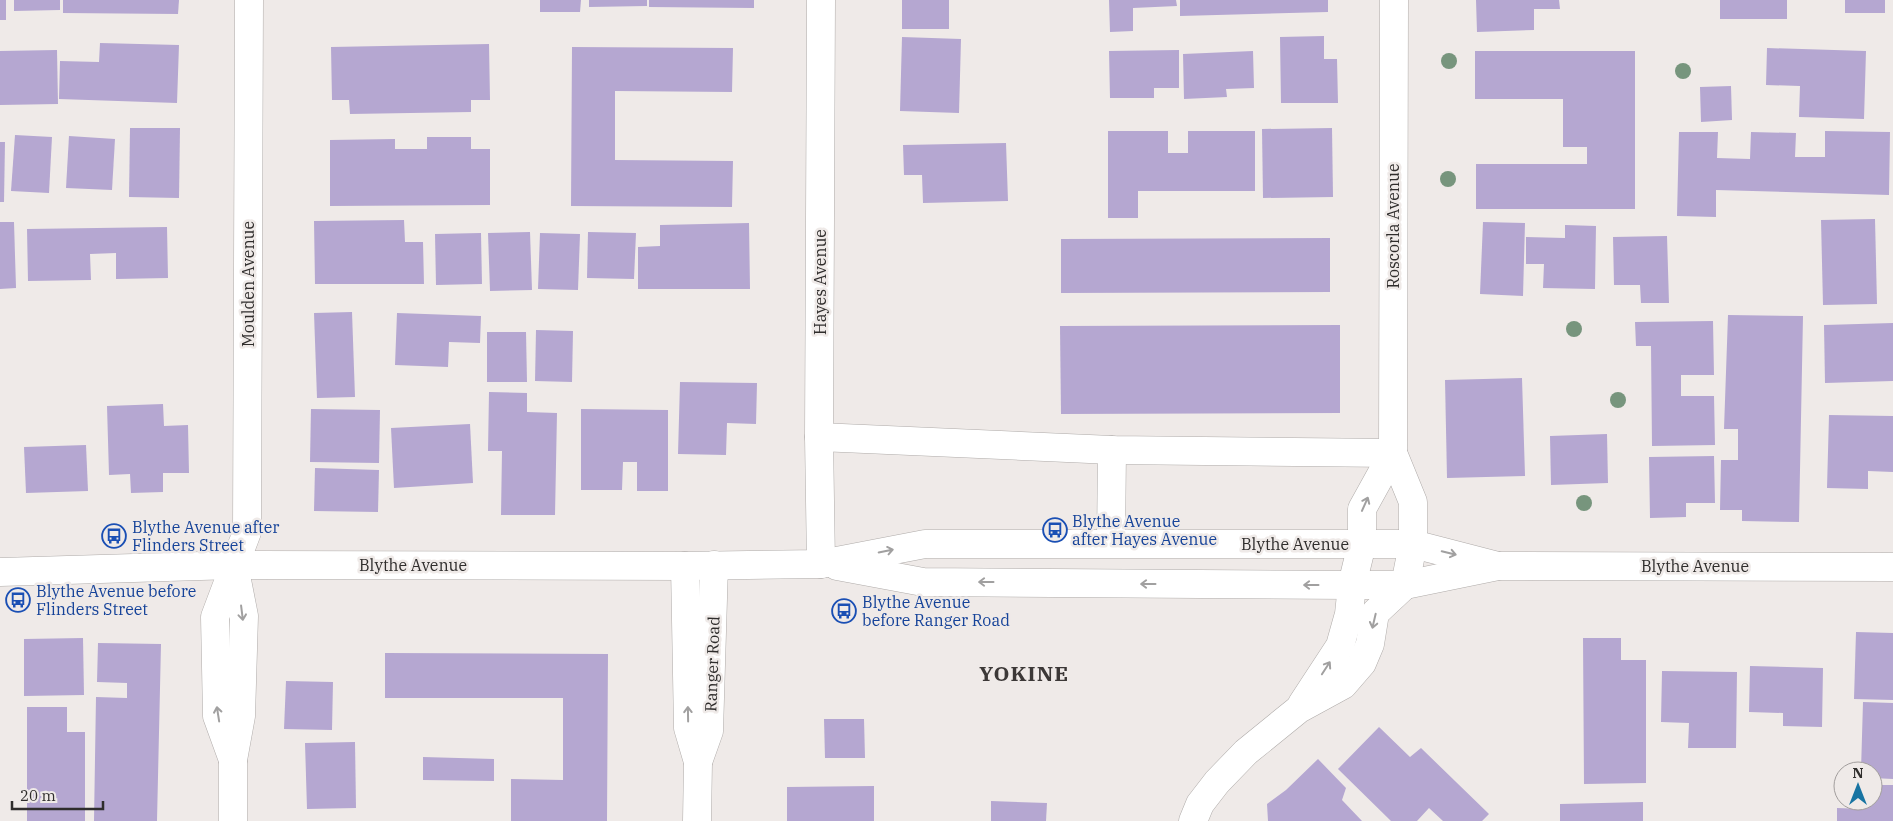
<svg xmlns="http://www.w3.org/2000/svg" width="1893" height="821" font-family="'IBM Plex Serif',serif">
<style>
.building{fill:#b5a7d1}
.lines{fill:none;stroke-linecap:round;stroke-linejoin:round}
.minor-casing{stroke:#afaba9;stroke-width:29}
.major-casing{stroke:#afaba9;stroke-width:29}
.minor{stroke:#fff;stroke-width:28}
.major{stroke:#fff;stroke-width:28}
.tree{fill:#77957d}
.oneway{stroke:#a1a0a0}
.labels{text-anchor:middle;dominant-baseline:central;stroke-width:5;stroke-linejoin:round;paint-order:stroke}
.street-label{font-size:16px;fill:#2f2d2c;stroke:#efeae8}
.transit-label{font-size:16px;fill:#164399;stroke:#efeae8;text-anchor:start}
.district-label{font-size:21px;font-weight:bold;letter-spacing:1px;fill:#3c3837;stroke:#efeae8}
</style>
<rect width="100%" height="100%" fill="#efeae8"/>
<g class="building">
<rect x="0" y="0" width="6" height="20"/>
<polygon points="14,0 60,0 60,10 14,11"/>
<polygon points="63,0 179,0 178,14 63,13"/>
<polygon points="540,0 581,0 580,12 540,12"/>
<polygon points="589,0 647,0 647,6 589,7"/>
<polygon points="649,0 754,0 754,8 649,7"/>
<rect x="902" y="0" width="47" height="29"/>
<polygon points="1109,0 1176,0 1177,6 1133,8 1133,31 1110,32"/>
<polygon points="1180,0 1328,0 1328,12 1180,16"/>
<polygon points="1476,0 1559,0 1560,9 1534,9 1534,30 1477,32"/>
<rect x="1720" y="0" width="67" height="19"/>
<rect x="1845" y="0" width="40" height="13"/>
<polygon points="1324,36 1324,59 1337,59 1338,103 1281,103 1280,37"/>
<polygon points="902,37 961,39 959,113 900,111"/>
<polygon points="100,43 179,45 177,103 59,99 60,61 99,62"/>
<polygon points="489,44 490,100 471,100 471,112 350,114 349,100 332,100 331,47"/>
<polygon points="572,47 733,48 732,92 615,91 615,160 733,161 732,207 571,206"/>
<polygon points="1767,48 1866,51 1864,119 1799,117 1800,86 1766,85"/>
<polygon points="57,50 58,104 0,105 0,51"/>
<polygon points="1179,50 1179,88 1154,88 1154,98 1110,98 1109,51"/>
<polygon points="1253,51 1254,88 1226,89 1227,97 1184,99 1183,54"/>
<polygon points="1475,51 1635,51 1635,209 1476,209 1476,164 1587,164 1587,147 1563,147 1563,99 1475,99"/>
<polygon points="1731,86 1732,120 1701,122 1700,87"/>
<polygon points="130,128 180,128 179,198 129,197"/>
<polygon points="1332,128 1333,197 1263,198 1262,129"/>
<polygon points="1108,131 1168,131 1168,153 1188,153 1188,131 1255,131 1255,191 1138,191 1138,218 1108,218"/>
<polygon points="1825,131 1890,132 1889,195 1716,190 1716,217 1677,216 1679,132 1718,132 1717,158 1750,159 1751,132 1796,133 1795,157 1825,157"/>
<polygon points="15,135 52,137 49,193 11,191"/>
<polygon points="69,136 115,139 112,190 66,188"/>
<polygon points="427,137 471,137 471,149 490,149 490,205 330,206 330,140 395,139 395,149 427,149"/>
<polygon points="0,142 5,142 4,202 0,202"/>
<polygon points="1006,143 1008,201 923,203 922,175 904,175 903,145"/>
<polygon points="1875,219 1877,304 1823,305 1821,220"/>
<polygon points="404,220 405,242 423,242 424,284 315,284 314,221"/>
<polygon points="0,222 14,222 16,288 0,289"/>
<polygon points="1483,222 1525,223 1523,296 1480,294"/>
<polygon points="749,223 750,289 638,289 638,247 660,246 660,225"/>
<polygon points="1565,225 1596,226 1595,289 1543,288 1544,264 1526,264 1526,237 1565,238"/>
<polygon points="167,227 168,278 116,279 116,253 90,254 91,280 28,281 27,229"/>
<polygon points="530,232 532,290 490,291 488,233"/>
<polygon points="588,232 636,233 634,279 587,278"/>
<polygon points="481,233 482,284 436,285 435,234"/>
<polygon points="540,233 580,234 578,290 538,289"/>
<polygon points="1667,236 1669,303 1641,303 1640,285 1614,285 1613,237"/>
<polygon points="1330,238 1330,292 1061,293 1061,239"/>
<polygon points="352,312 355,397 317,398 314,313"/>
<polygon points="397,313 481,316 480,343 449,342 448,367 395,365"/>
<polygon points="1728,315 1803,316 1799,522 1742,521 1742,510 1720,510 1721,460 1738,460 1738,429 1724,429"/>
<polygon points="1713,321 1714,375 1681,375 1681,396 1714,396 1715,445 1652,446 1651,346 1636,346 1635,322"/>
<polygon points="1893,323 1893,381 1825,383 1824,325"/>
<polygon points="1340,325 1340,413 1061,414 1060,326"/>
<polygon points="536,330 573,331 572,382 535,381"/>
<polygon points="487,332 526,332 527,382 487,382"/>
<polygon points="1522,378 1525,476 1447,478 1445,380"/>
<polygon points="680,382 757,383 756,424 727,423 726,455 678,454"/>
<polygon points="489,392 527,393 527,412 557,413 555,515 501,515 502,451 488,451"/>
<polygon points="163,404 164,426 188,425 189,473 163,473 163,492 131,493 130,474 109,475 107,406"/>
<polygon points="311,409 380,410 379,463 310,462"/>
<polygon points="581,409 668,410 668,491 637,491 637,462 623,462 622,490 581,490"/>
<polygon points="1829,415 1893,416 1893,472 1868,471 1868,489 1827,488"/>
<polygon points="470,424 473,483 394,488 391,428"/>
<polygon points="1607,434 1608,483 1551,485 1550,436"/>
<polygon points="86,445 88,491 26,493 24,447"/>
<polygon points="1714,456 1715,503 1686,503 1686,517 1650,518 1649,457"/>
<polygon points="315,468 379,470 378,512 314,511"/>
<polygon points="1856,632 1893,633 1893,700 1854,699"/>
<polygon points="83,638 84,695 24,696 24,639"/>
<polygon points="1583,638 1621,638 1621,660 1646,660 1646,783 1584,784"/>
<polygon points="98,643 161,644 157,821 94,821 96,697 127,698 127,683 97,682"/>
<polygon points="385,653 608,654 607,821 511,821 511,779 563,780 563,698 385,698"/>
<polygon points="1750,666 1823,668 1822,727 1783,726 1783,713 1749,712"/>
<polygon points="1662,671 1737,672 1736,748 1688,748 1689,723 1661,722"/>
<polygon points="286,681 333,682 332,730 284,729"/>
<polygon points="1863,702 1893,703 1893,779 1873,778 1873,771 1861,771"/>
<polygon points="27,707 67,707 67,732 85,732 85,821 27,821"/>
<polygon points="824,719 864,719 865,758 825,758"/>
<polygon points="1379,727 1410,757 1421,748 1489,814 1482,821 1443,821 1429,808 1417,821 1391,821 1338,769"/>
<polygon points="355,742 356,808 307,809 305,743"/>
<polygon points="423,757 494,759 494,781 423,780"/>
<polygon points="1318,759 1346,788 1342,800 1362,821 1268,821 1267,804 1286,790"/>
<polygon points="1873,785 1893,785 1893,821 1837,821 1837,808 1865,809 1865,801 1873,801"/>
<polygon points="874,786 874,821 787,821 787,787"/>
<polygon points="991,801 1047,803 1046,821 991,821"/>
<polygon points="1643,802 1643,821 1560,821 1560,804"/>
</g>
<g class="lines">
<g class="minor-casing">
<g id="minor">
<polyline points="821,0 819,437 821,564"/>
<polyline points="819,437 1112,450 1393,453"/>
<polyline points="1111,543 1112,450"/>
<polyline points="685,566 688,728 698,762 697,821"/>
<polyline points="1302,704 1340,646 1349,614 1352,585 1362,544 1362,509 1393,453"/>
<polyline points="233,760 217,716 215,617 247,532 249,0"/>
<polyline points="698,762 709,731 714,565"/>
<polyline points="233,821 233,760 241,716 244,616 234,565"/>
<polyline points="1193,821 1200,804 1217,782 1246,752 1299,709 1343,685 1362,663 1370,644 1375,613 1405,585 1413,544 1413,502 1393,453 1394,0"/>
</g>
</g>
<g class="major-casing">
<g id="major">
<polyline points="837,566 923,582 1352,585 1405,585 1498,566 1893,567"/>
<polyline points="0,572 234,565 685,566 821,564 925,544 1413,544 1498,566"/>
</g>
</g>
<use href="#minor" class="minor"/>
<use href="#major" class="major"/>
</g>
<g class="tree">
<circle cx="1449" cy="61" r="8"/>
<circle cx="1683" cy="71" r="8"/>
<circle cx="1448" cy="179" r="8"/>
<circle cx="1574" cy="329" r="8"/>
<circle cx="1618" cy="400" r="8"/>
<circle cx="1584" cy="503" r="8"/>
</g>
<defs><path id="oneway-shaft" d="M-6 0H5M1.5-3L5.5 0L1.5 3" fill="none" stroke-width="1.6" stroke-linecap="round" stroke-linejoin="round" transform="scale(1.25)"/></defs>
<g class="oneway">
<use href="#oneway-shaft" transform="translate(1365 504) rotate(-66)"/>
<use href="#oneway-shaft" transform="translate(886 551) rotate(-11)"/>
<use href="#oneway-shaft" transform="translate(1449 553) rotate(14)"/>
<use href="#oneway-shaft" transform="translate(986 582) rotate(-180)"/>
<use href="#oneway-shaft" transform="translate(1148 584) rotate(-180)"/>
<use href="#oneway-shaft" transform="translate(1311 585) rotate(-180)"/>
<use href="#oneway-shaft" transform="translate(242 613) rotate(83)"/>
<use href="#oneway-shaft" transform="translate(1374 621) rotate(103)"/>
<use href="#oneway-shaft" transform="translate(1326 668) rotate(-57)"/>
<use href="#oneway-shaft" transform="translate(218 714) rotate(-99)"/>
<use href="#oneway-shaft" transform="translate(688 714) rotate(-91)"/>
</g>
<defs>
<g id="bus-ring" transform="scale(1.25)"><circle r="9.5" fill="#efeae8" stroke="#1a4fb4" stroke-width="1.5"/><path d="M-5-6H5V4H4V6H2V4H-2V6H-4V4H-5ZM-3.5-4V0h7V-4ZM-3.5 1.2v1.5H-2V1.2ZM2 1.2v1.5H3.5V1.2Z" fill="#1a4fb4"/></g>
</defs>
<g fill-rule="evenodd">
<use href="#bus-ring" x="1055" y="530"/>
<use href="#bus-ring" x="114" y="536"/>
<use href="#bus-ring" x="18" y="600"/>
<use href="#bus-ring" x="844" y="611"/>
</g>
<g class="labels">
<g class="street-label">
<text transform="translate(1393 226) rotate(-90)">Roscorla Avenue</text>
<text transform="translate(820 282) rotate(-90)">Hayes Avenue</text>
<text transform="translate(248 284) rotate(-90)">Moulden Avenue</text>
<text x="1295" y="544">Blythe Avenue</text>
<text x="413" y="565">Blythe Avenue</text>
<text x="1695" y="566">Blythe Avenue</text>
<text transform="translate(712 664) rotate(-88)">Ranger Road</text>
</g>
<g class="transit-label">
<text x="1072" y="521">Blythe Avenue<tspan x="1072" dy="18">after Hayes Avenue</tspan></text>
<text x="132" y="527">Blythe Avenue after<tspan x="132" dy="18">Flinders Street</tspan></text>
<text x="36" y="591">Blythe Avenue before<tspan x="36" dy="18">Flinders Street</tspan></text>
<text x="862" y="602">Blythe Avenue<tspan x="862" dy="18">before Ranger Road</tspan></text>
</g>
<g class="district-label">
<text x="1024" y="673">YOKINE</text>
</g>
</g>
<g transform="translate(1858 786)"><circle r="24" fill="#efeae8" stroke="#a29e9d"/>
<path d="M0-4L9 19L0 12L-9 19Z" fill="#1874a2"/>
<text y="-8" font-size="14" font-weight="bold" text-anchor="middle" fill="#2f2d2c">N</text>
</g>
<path d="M12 801v8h91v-8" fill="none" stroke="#2f2d2c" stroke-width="2.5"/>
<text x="20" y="801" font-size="15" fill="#2f2d2c" stroke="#efeae8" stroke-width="4" paint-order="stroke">20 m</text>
</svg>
